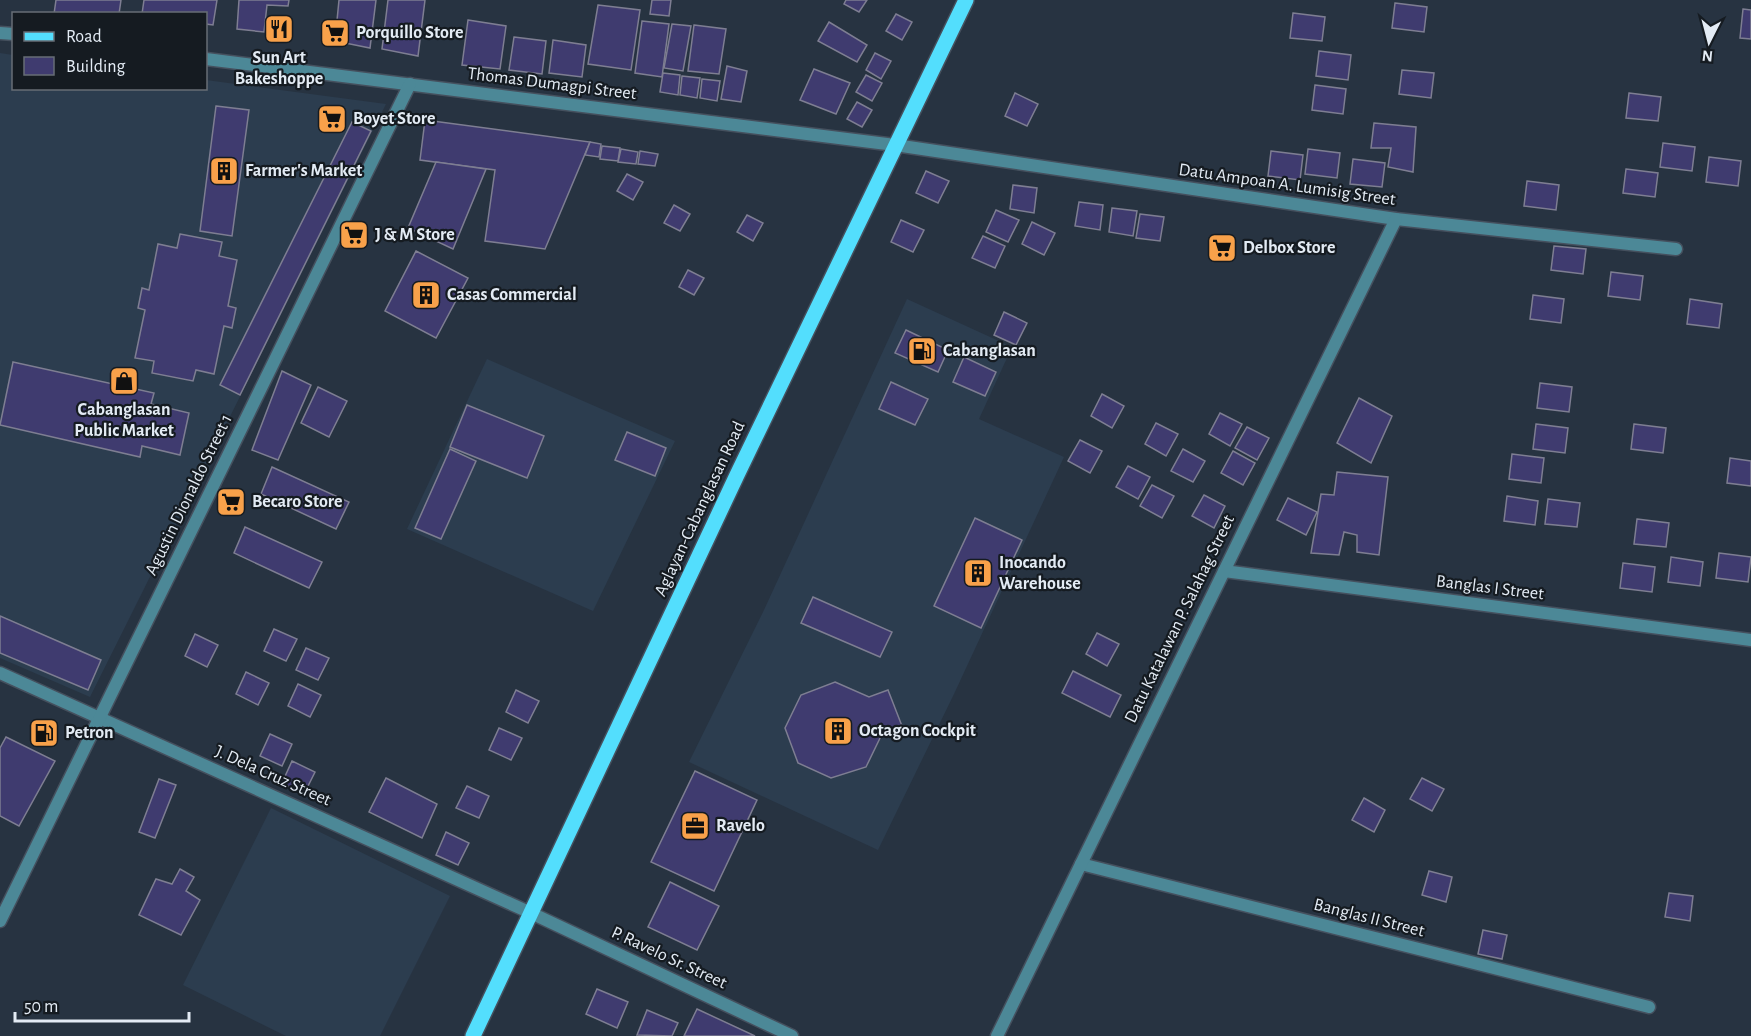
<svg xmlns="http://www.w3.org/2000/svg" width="1751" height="1036" font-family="'Alegreya Sans',sans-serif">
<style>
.built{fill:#2c3d4f}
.building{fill:#3f3b6f;stroke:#7e7e92;stroke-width:1.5}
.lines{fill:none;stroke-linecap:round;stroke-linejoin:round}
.minor-casing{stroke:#45505e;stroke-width:15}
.primary-casing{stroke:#45505e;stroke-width:18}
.minor{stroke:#4c8897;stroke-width:12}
.primary{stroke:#53defd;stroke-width:15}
.labels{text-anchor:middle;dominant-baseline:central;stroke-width:4.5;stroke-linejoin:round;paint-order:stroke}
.poi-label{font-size:18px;font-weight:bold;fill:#e3ebf4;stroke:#151b21;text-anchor:start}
.street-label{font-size:18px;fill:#e3ebf4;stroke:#151b21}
</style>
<rect width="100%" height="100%" fill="#273341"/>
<g class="built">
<polygon points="0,53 13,55 14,88 206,88 206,80 386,104 90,697 0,658"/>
<polygon points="907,299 1012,347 979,419 1064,457 954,694 878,850 689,762 764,610"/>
<polygon points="487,359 675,441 593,611 407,529"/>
<polygon points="271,808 450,896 380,1036 286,1036 183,985"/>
</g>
<g class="building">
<polygon points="56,0 121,0 119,14 54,14"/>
<polygon points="144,0 217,0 213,25 206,24 206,14 142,14"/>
<polygon points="239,0 289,0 288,6 267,5 264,32 237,29"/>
<polygon points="339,0 376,0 370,48 335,41"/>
<polygon points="388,0 425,0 418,56 382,49"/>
<polygon points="652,0 671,0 669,16 650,14"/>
<polygon points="846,0 867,0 859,12 844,4"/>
<polygon points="1395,3 1427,7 1424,32 1392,28"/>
<polygon points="598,5 640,10 631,70 588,64"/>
<polygon points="1743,9 1751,10 1751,39 1740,38"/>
<polygon points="1293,13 1325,17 1322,41 1290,38"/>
<polygon points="896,14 912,22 902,40 886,31"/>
<polygon points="468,20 506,26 500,69 462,65"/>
<polygon points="642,21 669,24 662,77 635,73"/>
<polygon points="829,22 867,45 857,62 818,41"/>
<polygon points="672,24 691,26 683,71 664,68"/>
<polygon points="694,25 726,29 719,74 688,71"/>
<polygon points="514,37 546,41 542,74 509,70"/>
<polygon points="553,40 586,45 582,77 549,73"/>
<polygon points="1319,51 1351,55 1348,80 1316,76"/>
<polygon points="875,53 891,61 881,79 866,70"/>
<polygon points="727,66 747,71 741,102 721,99"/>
<polygon points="814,69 850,83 836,114 800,100"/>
<polygon points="1402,70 1434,73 1431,98 1399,94"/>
<polygon points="663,73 680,75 678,95 660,92"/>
<polygon points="866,75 882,83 872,101 856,92"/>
<polygon points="682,76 700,78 697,98 680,95"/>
<polygon points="702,79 720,81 717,101 700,98"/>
<polygon points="1315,85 1346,89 1343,114 1312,110"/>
<polygon points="1015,93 1038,104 1027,126 1005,116"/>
<polygon points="1629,93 1661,97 1658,121 1626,118"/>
<polygon points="857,102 872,110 862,127 847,119"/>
<polygon points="216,106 249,110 232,236 200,231"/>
<polygon points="425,120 590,142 545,249 485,241 495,170 420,160"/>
<polygon points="352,122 371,131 240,395 220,385"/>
<polygon points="1374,123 1416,127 1413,172 1388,167 1391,148 1371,148"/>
<polygon points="590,142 601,144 599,157 585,155"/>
<polygon points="1663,143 1695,147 1692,171 1660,167"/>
<polygon points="602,146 620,148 618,161 600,159"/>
<polygon points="621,149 638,152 636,164 618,162"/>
<polygon points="1308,149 1340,153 1337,178 1305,174"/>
<polygon points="640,151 658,154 655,166 638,164"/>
<polygon points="1271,151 1303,155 1300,180 1268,176"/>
<polygon points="1709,157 1741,161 1738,186 1706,182"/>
<polygon points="1353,159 1385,163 1382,187 1350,184"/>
<polygon points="436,162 486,169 453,249 408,228"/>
<polygon points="1626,169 1658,173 1655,197 1623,193"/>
<polygon points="926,171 949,181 938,203 916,193"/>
<polygon points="627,174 643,182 633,200 617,191"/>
<polygon points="1527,181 1559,185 1556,210 1524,206"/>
<polygon points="1013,185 1037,188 1034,213 1010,209"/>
<polygon points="1079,202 1103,205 1100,230 1075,226"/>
<polygon points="674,205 690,214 680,231 664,223"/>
<polygon points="1112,208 1137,211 1133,236 1109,232"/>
<polygon points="996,210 1019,220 1008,242 986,232"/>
<polygon points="1140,214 1164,217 1160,241 1136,238"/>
<polygon points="747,215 763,223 753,241 737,232"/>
<polygon points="901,220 924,230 913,252 891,242"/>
<polygon points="1032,222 1055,233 1044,255 1022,244"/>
<polygon points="180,234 222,242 219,256 237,260 228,306 236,308 232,328 224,326 214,374 196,370 193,381 152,373 154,361 135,358 145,310 138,308 142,288 149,290 158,244 177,248"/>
<polygon points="983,236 1005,246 995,268 972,258"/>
<polygon points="1554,246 1586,249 1583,274 1551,270"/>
<polygon points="416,251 468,278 436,338 385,311"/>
<polygon points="688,270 704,278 694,295 679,287"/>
<polygon points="1611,272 1643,276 1640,300 1608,296"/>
<polygon points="1533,295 1564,299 1561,323 1530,319"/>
<polygon points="1690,299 1722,304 1719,328 1687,324"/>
<polygon points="1004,312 1027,323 1016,345 994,335"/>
<polygon points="906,330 948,350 938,372 895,353"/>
<polygon points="964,357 996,372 985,396 953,382"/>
<polygon points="13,362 154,393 151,404 189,413 180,455 142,446 140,457 0,425"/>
<polygon points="282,371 311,385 278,460 252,450"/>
<polygon points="891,382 928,399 915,425 879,409"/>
<polygon points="1540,383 1572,387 1569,412 1537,408"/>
<polygon points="318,387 347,401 329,437 301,423"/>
<polygon points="1102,394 1124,406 1112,428 1091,416"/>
<polygon points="1359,398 1392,416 1371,463 1337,443"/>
<polygon points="467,405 544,436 527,478 450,447"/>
<polygon points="1220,413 1242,424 1230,446 1209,434"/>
<polygon points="1156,423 1178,434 1166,456 1145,444"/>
<polygon points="1536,424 1568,428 1565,453 1533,449"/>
<polygon points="1634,424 1666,428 1663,453 1631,449"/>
<polygon points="1247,427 1269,438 1257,460 1235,448"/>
<polygon points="627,432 666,448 655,476 615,460"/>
<polygon points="1080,440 1102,451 1090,473 1068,461"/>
<polygon points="450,449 476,461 441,539 415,528"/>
<polygon points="1183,449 1205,461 1193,482 1171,471"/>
<polygon points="1233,451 1255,463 1243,485 1221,473"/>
<polygon points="1512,454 1544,458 1541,483 1509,479"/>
<polygon points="1730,458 1751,461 1751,486 1727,483"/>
<polygon points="1128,466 1150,477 1138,499 1116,487"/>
<polygon points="272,467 349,502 336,529 261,494"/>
<polygon points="1337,472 1388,477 1379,555 1357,552 1357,535 1344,532 1339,555 1311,553 1321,494 1334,495"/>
<polygon points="1152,485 1174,496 1162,518 1140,506"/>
<polygon points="1204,495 1225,506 1214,528 1192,516"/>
<polygon points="1507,496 1538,501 1535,525 1504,521"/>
<polygon points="1288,498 1317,512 1306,535 1277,520"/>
<polygon points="1548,499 1580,503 1577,527 1545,524"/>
<polygon points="975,518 1022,540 981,628 934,606"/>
<polygon points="1637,519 1669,523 1666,547 1634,544"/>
<polygon points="245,527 322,562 309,588 234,553"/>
<polygon points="1719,553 1751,557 1748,582 1716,578"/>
<polygon points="1671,557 1703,562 1700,586 1668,582"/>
<polygon points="1623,563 1655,567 1652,592 1620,588"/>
<polygon points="813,597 892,632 880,657 801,623"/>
<polygon points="0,616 101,660 88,690 0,653"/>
<polygon points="274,629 297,639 286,661 264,651"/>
<polygon points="1097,633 1119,644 1107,666 1086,654"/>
<polygon points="195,634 218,645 207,667 185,656"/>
<polygon points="306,648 329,658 318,680 296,670"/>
<polygon points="1073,671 1121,695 1110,717 1062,693"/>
<polygon points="246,672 269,683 258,705 236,694"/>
<polygon points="835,682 869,697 888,690 902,726 882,734 866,767 831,778 798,763 785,728 801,695"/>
<polygon points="298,684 321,695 310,717 288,706"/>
<polygon points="516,690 539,701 528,723 506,712"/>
<polygon points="37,722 56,732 50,744 31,734"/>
<polygon points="499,728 522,738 511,760 489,750"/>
<polygon points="270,734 292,744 282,766 260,756"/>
<polygon points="6,737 55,761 19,826 0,816 0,748"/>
<polygon points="292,761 315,772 304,794 282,783"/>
<polygon points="695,771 757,800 714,891 651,862"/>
<polygon points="386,778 437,804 422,838 369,812"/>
<polygon points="1422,778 1444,789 1432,811 1410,799"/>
<polygon points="159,779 176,785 155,838 139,832"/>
<polygon points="467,786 489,796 479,818 456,808"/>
<polygon points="1364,798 1385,810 1374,832 1352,820"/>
<polygon points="446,832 469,843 458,865 436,855"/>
<polygon points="180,869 194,877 186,891 200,900 181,935 139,915 156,879 172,884"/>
<polygon points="1429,871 1452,877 1446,902 1422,895"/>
<polygon points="670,882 719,906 697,950 648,927"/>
<polygon points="1669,893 1693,896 1690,921 1665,917"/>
<polygon points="1483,930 1507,935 1502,959 1478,954"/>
<polygon points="597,989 628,1002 617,1028 586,1014"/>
<polygon points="697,1009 755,1036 684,1036"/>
<polygon points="647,1010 678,1023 672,1036 637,1035"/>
</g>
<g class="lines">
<g class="minor-casing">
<g id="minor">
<polyline points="0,33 14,34"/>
<polyline points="206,59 895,145 1396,219 1676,249"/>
<polyline points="1224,571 1751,640"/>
<polyline points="0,673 531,913 792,1036"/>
<polyline points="1081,864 1649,1007"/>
<polyline points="0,921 410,84"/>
<polyline points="997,1036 1396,219"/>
</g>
</g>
<g class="primary-casing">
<polyline id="primary" points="473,1036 737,475 966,0"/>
</g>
<use href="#minor" class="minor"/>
<use href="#primary" class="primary"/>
</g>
<defs>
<g id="restaurant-square" transform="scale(1.5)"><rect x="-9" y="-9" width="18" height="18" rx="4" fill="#f8a14a" stroke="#151b21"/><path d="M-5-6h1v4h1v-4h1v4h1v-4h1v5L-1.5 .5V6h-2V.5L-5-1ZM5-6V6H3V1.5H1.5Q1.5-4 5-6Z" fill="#111"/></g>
<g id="supermarket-square" transform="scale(1.5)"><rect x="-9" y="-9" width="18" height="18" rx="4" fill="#f8a14a" stroke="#151b21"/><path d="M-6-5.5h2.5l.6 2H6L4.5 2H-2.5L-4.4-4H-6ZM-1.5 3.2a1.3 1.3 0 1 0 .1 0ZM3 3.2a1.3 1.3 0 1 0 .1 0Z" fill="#111"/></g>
<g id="building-square" transform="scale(1.5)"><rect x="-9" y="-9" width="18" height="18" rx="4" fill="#f8a14a" stroke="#151b21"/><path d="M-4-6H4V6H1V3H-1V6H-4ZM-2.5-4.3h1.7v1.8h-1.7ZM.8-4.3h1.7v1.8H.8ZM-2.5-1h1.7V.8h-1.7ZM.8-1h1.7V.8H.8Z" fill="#111"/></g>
<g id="fuel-square" transform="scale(1.5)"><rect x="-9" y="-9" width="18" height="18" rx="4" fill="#f8a14a" stroke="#151b21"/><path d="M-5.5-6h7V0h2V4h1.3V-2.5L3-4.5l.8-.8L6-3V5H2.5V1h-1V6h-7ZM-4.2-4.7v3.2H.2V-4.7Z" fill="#111"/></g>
<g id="shop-square" transform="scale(1.5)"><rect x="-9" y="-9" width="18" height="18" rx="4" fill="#f8a14a" stroke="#151b21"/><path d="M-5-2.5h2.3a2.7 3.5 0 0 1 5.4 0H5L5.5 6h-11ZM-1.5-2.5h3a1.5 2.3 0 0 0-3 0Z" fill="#111"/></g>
<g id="office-square" transform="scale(1.5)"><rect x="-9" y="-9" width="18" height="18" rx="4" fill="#f8a14a" stroke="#151b21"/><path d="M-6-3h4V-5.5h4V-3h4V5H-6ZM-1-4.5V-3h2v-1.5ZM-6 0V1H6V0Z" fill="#111"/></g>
</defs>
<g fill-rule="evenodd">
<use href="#restaurant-square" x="279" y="29"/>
<use href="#supermarket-square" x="335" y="33"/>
<use href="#supermarket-square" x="332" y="119"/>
<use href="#building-square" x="224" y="171"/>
<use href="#supermarket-square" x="354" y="235"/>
<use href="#supermarket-square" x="1222" y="248"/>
<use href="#building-square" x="426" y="295"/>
<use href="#fuel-square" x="922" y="351"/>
<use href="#shop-square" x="124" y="381"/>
<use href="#supermarket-square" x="231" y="502"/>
<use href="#building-square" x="978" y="573"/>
<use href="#building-square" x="838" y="731"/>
<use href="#fuel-square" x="44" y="733"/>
<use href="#office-square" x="695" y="826"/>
</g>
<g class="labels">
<g class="poi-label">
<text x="356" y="33">Porquillo Store</text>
<text x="279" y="58" text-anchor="middle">Sun Art<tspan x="279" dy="21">Bakeshoppe</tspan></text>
<text x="353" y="119">Boyet Store</text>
<text x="245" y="171">Farmer's Market</text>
<text x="375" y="235">J &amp; M Store</text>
<text x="1243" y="248">Delbox Store</text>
<text x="447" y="295">Casas Commercial</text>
<text x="943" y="351">Cabanglasan</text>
<text x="124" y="410" text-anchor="middle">Cabanglasan<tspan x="124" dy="21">Public Market</tspan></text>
<text x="252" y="502">Becaro Store</text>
<text x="999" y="563">Inocando<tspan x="999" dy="21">Warehouse</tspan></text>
<text x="859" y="731">Octagon Cockpit</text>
<text x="65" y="733">Petron</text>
<text x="716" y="826">Ravelo</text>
</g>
<g class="street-label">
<text transform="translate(552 84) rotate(7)">Thomas Dumagpi Street</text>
<text transform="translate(1287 185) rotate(8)">Datu Ampoan A. Lumisig Street</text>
<text transform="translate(189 495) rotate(-64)">Agustin Dionaldo Street 1</text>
<text transform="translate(700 509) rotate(-65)">Aglayan-Cabanglasan Road</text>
<text transform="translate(1490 588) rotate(7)">Banglas I Street</text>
<text transform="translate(1180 619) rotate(-64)">Datu Katalawan P. Salahag Street</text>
<text transform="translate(273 776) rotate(24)">J. Dela Cruz Street</text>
<text transform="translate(1369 918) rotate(14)">Banglas II Street</text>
<text transform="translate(669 958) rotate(25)">P. Ravelo Sr. Street</text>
</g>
</g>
<rect x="12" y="12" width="195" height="78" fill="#151b21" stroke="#676e75" stroke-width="1.5"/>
<rect x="24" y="32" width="30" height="9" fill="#53defd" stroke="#676e75" stroke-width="1.5"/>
<text x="66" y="42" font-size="18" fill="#e3ebf4">Road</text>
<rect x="24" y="57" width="30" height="18" fill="#3f3b6f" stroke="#676e75" stroke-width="1.5"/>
<text x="66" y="72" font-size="18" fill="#e3ebf4">Building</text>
<g transform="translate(1709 42) rotate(186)" stroke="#151b21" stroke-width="4.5" paint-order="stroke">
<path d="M0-4.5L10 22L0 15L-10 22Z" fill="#e3ebf4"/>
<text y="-9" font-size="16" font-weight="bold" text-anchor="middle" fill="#e3ebf4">N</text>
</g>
<path d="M15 1012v9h174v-9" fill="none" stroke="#e3ebf4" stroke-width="3"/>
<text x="24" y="1012" font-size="18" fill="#e3ebf4" stroke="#151b21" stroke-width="4.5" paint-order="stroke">50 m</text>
</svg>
